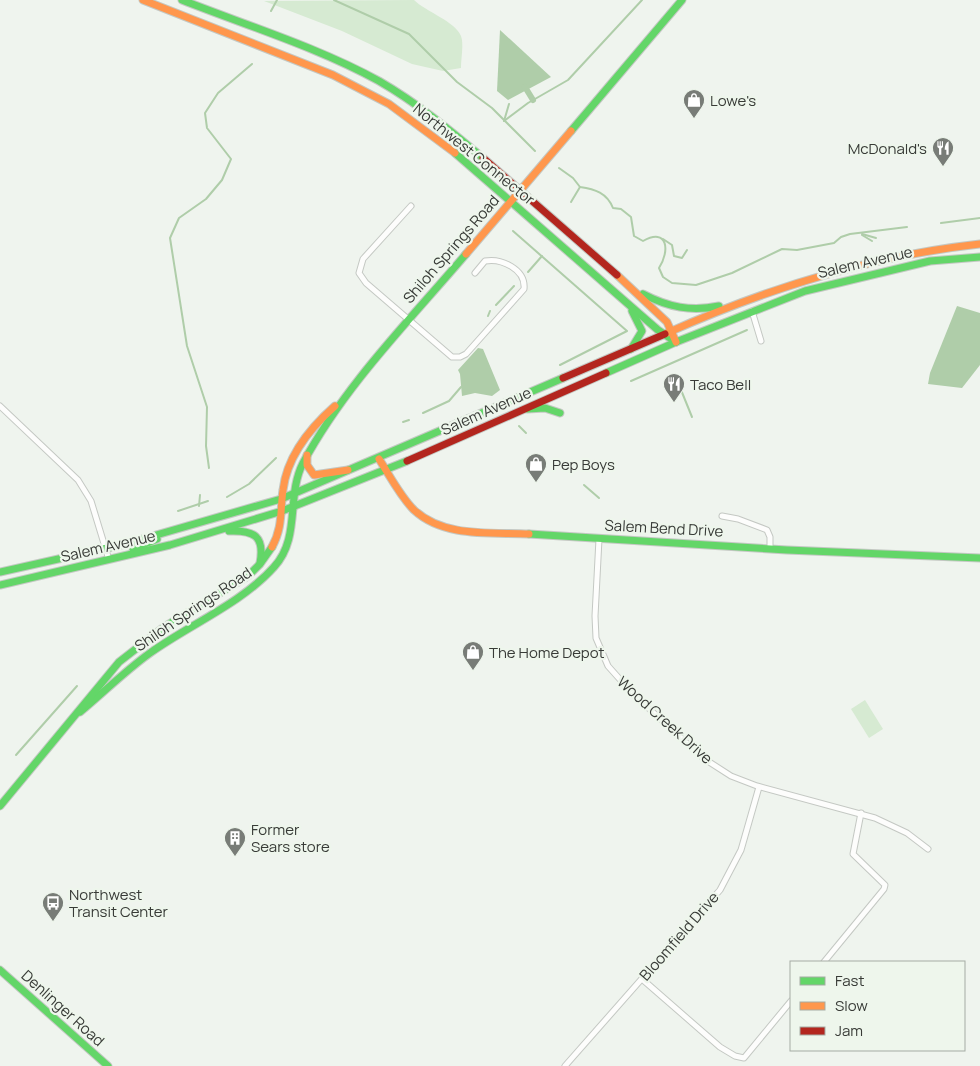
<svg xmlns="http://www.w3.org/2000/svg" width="980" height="1066" font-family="Manrope,sans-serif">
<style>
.green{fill:#d6ead2}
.water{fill:#afcda9}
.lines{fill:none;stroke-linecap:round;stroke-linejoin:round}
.stream{stroke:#afcda9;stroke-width:2}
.canal{stroke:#afcda9;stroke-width:6}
.street-casing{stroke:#c4c8c3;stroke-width:7}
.fast-casing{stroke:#c4c8c3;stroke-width:9}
.slow-casing{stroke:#c4c8c3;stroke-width:9}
.jam-casing{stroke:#c4c8c3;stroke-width:9}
.street{stroke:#fdfdfc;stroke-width:5}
.fast{stroke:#63d668;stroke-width:7}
.slow{stroke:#ff974d;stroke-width:7}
.jam{stroke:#b3261e;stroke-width:7}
.labels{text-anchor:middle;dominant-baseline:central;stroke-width:4.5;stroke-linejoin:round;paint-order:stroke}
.poi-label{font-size:15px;fill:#383b37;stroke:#eef6ec;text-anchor:start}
.street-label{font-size:15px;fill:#383b37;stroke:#eef6ec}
</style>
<rect width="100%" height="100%" fill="#eff4ee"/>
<g class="green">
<path d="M414,0C425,11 456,22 461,36C464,44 461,58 461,68L443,71L412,64L342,31L264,1Z"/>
<polygon points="865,700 883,729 869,738 851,709"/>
</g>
<g class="water">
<polygon points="500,30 551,77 508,100 497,91"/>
<polygon points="957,306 980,313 980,365 962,388 928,384 930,373"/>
<polygon points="478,348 483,349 500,390 492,396 475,393 462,396 460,374 458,370"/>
</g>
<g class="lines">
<g class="stream">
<polyline points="334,0 409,34 457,82 492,108 535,151"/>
<polyline points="271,11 277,0"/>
<polyline points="504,121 528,103 568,80 642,0"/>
<polyline points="504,121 509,104"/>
<path d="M559,168L573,178L580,187C595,189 607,193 613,208L621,209L631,217L634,236L643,241C668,227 670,251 659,268L663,277L672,283L696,285L732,273L782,249L797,250L834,243L841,237L850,234L907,227"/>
<polyline points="571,202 580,187"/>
<polyline points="941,223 980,218"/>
<polyline points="513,231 627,331 560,365"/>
<polyline points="862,234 876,238"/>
<polyline points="862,235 872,241"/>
<polyline points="663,239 672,245 674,256 682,258 687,250"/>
<polyline points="528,272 542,256"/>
<polyline points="496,305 514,286"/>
<polyline points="488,316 490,311"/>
<polyline points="631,381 747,330"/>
<polyline points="679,385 692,417"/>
<polyline points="423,413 449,401 461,387"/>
<polyline points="403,422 409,420"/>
<polyline points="519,426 526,433"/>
<polyline points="209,468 206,446 207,407 187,346 170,238 179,218 206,199 222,180 231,159 207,128 205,113 218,93 252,64"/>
<polyline points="584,485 599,498"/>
<polyline points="227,497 249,484 276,458"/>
<polyline points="199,506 200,495"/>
<polyline points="178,511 208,501"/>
<polyline points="16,755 77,686"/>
</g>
<polyline class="canal" points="525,87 533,100"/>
<g class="street-casing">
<g id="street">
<path d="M411,206L363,259L359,273L366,283L452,357H460L466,354L524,289C526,269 501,258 485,261L475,273"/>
<polyline points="752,311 761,341"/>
<polyline points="0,406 78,480 91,501 109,560"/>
<polyline points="722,516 738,519 767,530 770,537 770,548"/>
<polyline points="599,539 595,616 596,638 608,666 633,694 703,758 731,776 757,786 875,818 907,833 928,849"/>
<polyline points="824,962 884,889 885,885 853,854 861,813"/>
<polyline points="642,979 720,1047 735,1056 744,1058 791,1001"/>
<polyline points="565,1066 720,890 741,850 759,787"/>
</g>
</g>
<g class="fast-casing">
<g id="fast">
<path d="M182,0C248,26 317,47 379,81C417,103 450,130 483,158"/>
<polyline points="571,131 682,0"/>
<polyline points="455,153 658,330 676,342"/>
<path d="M643,294C668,307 691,312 719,306"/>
<polyline points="676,342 805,291 930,261 980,257"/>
<polyline points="631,349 642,331 632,311"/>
<polyline points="606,373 676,342"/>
<polyline points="527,409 545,408 560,413"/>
<path d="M229,531C254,530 265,536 260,563"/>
<polyline points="529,534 787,550 980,558"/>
<polyline points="133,549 157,539"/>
<polyline points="0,572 125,544 281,499 563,378"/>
<polyline points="0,585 170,545 282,511 407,461"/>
<path d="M80,712C103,693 125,671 150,653C189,625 242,603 274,567C301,538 286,496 303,463C345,385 409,321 466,254"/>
<polyline points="0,806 119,662 164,627 248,576 260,564 272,547"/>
<polyline points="0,970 108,1066"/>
</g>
</g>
<g class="slow-casing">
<g id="slow">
<polyline points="143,0 333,75 389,104 455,153"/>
<polyline points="466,254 571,131"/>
<polyline points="617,275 667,322 676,342"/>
<path d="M667,333C768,288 870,256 980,244"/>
<polyline points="307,455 307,465 314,475 348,470"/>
<path d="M379,459C390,476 400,496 414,510C444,538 491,532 529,534"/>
<path d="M272,547C283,527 280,511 283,490C287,456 310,428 335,406"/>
</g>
</g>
<g class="jam-casing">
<g id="jam">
<polyline points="483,158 617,275"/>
<polyline points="563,378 665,334"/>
<polyline points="407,461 606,373"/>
</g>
</g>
<use href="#street" class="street"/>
<use href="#fast" class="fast"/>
<use href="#slow" class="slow"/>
<use href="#jam" class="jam"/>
</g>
<defs>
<g id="shop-pin" transform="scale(1.125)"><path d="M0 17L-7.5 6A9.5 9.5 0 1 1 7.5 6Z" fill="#787c77" stroke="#eef6ec"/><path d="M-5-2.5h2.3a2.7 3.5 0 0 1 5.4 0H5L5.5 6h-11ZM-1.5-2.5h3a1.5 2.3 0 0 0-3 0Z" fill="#fff"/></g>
<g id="restaurant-pin" transform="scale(1.125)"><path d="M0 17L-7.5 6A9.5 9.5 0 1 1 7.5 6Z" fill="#787c77" stroke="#eef6ec"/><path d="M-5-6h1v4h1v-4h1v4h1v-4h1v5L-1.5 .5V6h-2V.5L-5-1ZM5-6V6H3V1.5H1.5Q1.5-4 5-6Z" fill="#fff"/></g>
<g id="building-pin" transform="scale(1.125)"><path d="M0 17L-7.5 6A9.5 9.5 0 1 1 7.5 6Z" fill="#787c77" stroke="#eef6ec"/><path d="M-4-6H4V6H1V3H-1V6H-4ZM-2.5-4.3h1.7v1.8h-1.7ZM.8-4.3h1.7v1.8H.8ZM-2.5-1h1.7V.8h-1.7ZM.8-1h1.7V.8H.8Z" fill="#fff"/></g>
<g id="bus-pin" transform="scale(1.125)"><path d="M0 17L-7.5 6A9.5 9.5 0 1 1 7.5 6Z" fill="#787c77" stroke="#eef6ec"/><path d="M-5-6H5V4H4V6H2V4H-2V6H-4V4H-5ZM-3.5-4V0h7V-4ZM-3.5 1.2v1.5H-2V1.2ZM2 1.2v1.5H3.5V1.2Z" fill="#fff"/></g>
</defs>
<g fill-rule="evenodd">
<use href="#shop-pin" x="694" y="100"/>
<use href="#restaurant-pin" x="943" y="148"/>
<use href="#restaurant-pin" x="674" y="384"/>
<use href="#shop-pin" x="536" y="464"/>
<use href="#shop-pin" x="473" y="652"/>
<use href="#building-pin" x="235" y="838"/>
<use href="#bus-pin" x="53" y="903"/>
</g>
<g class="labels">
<g class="poi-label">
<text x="710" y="100">Lowe's</text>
<text x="927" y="148" text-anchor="end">McDonald's</text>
<text x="690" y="384">Taco Bell</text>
<text x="552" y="464">Pep Boys</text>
<text x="489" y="652">The Home Depot</text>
<text x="251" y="829">Former<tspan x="251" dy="17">Sears store</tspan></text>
<text x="69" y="894">Northwest<tspan x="69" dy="17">Transit Center</tspan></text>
</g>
<g class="street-label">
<text transform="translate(474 154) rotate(39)">Northwest Connector</text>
<text transform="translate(451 249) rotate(-49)">Shiloh Springs Road</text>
<text transform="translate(865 262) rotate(-13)">Salem Avenue</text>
<text transform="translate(486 411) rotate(-24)">Salem Avenue</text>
<text transform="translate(664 528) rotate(3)">Salem Bend Drive</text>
<text transform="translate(108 546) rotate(-13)">Salem Avenue</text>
<text transform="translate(193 609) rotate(-34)">Shiloh Springs Road</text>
<text transform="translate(665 720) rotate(42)">Wood Creek Drive</text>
<text transform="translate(679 936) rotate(-49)">Bloomfield Drive</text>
<text transform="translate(63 1008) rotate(42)">Denlinger Road</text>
</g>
</g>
<rect x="790" y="961" width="175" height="90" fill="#eef6ec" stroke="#a5aba4"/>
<rect x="800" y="977" width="25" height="8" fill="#63d668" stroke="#a5aba4"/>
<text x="835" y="986" font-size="15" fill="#383b37">Fast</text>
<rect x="800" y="1002" width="25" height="8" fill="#ff974d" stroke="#a5aba4"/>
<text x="835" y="1011" font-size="15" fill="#383b37">Slow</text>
<rect x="800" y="1027" width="25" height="8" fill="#b3261e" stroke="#a5aba4"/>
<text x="835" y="1036" font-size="15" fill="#383b37">Jam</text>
</svg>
